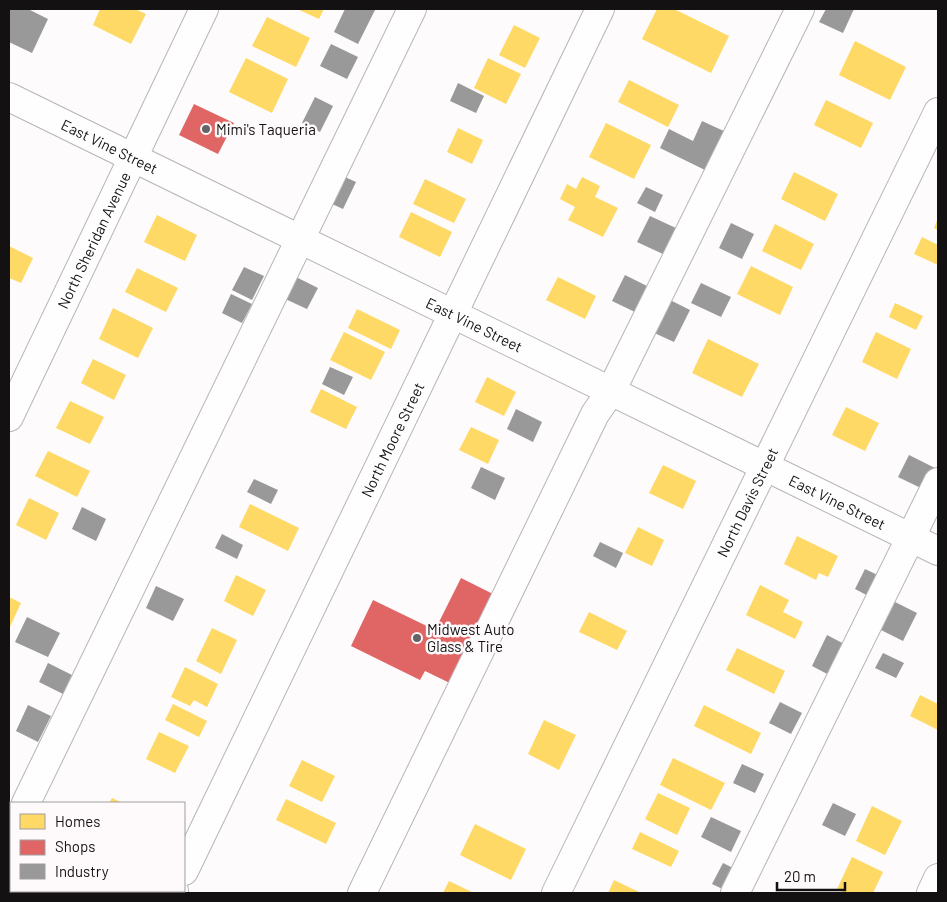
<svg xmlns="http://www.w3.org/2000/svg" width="947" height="902" font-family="Barlow,sans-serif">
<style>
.homes{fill:#ffd966}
.shops{fill:#e06666}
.industry{fill:#999}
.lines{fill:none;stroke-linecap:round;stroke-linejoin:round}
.minor-casing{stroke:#b7b5b6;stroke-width:30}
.minor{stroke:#fffeff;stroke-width:28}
.poi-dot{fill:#656364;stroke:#fefafc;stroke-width:2}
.labels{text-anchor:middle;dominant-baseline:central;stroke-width:5;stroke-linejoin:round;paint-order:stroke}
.poi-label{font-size:15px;fill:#131112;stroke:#fefafc;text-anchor:start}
.street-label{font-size:15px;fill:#131112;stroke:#fefafc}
</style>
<rect width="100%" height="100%" fill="#fdfbfc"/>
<g class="homes">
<polygon points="100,9 135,9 146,14 131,44 93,25"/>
<polygon points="297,9 324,9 319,19"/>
<polygon points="657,9 674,9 729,36 711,73 642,39"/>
<polygon points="267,17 310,38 296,67 252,46"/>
<polygon points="514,25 540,38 525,68 499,55"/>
<polygon points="855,41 906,67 890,100 839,75"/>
<polygon points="246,58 288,79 272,113 229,92"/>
<polygon points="488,58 521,74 506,104 474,88"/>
<polygon points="629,80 679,105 668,127 618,102"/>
<polygon points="826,100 873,123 861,148 814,125"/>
<polygon points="606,123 651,145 634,179 589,157"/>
<polygon points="458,128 483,140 472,164 447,152"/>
<polygon points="794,172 838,194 825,221 781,199"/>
<polygon points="582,177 600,186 595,197 618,208 603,237 568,220 575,207 560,199 567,184 576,189"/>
<polygon points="425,179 466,199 454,223 413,204"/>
<polygon points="411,212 452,232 440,257 399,237"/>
<polygon points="157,215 197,235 185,261 144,242"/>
<polygon points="938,218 938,230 934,228"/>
<polygon points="775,224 814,244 801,270 762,251"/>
<polygon points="922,237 938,245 938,265 914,254"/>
<polygon points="9,246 33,258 21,283 9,278"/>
<polygon points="751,266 793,287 780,315 737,294"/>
<polygon points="137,268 178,288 166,312 125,292"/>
<polygon points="558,277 596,296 585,319 546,300"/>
<polygon points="895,303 923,316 916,330 889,317"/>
<polygon points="113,308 153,328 138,358 99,339"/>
<polygon points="357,309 400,330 391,349 348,328"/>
<polygon points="344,332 385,352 371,380 330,360"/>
<polygon points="876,332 911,349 897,379 862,362"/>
<polygon points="708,339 759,364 742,397 692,373"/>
<polygon points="93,359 126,375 114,400 81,383"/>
<polygon points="487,377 516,392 504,416 475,402"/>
<polygon points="321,389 357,407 346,429 310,412"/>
<polygon points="70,401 104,417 90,444 56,428"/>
<polygon points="846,407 879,423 865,451 832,435"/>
<polygon points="471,427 499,440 488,464 459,450"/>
<polygon points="48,451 90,471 77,497 35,476"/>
<polygon points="663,465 696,481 683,509 649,493"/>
<polygon points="29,498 59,513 46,540 16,525"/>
<polygon points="250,504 299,528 288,551 239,527"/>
<polygon points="638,527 664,540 652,566 625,553"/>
<polygon points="797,536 838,556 828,577 819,573 816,580 784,564"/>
<polygon points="236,575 266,590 253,616 224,601"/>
<polygon points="760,585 789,600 783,612 803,622 795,639 746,615"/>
<polygon points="9,597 21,603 9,629"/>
<polygon points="589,612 627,631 617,650 579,632"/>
<polygon points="212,628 237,640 221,674 196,661"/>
<polygon points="737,648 785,671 774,694 726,670"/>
<polygon points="185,667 218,684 207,707 194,700 190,706 171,697"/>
<polygon points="920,695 938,704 938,730 910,716"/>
<polygon points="173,704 207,721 199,737 165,720"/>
<polygon points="704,705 761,733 751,754 694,726"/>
<polygon points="544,720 576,735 559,770 528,754"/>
<polygon points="159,732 189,746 175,773 146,759"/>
<polygon points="673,758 725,783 711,810 660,785"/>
<polygon points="302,760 335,776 322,802 289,786"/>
<polygon points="658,793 690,808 677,835 645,819"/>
<polygon points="112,798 123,803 109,803"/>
<polygon points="286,799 336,823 326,844 276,820"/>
<polygon points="872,806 902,821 885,855 856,841"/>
<polygon points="475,824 526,849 511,880 460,855"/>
<polygon points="640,832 679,851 671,867 632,849"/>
<polygon points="852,857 883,872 873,893 845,893 837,889"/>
<polygon points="614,880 641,893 608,893"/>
<polygon points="449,881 474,893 443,893"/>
</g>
<g class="shops">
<polygon points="194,104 234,123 218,154 179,135"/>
<polygon points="461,578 499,597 456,686 425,671 420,680 351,646 373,600 435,630"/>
</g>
<g class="industry">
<polygon points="9,9 28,9 48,19 32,53 9,42"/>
<polygon points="345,9 372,9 375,10 358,44 334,32"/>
<polygon points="826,9 854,9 843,33 819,22"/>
<polygon points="331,44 358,57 347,79 320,66"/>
<polygon points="458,83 484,96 476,113 450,101"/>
<polygon points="315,97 333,106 320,132 302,123"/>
<polygon points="702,121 726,132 707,171 660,148 669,129 693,141"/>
<polygon points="334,172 356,182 343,209 321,199"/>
<polygon points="646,187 663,195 655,212 637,203"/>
<polygon points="650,216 678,229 665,255 637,242"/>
<polygon points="731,223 754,234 742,259 719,248"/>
<polygon points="244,267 264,276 252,300 232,290"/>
<polygon points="625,275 649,287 637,313 612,301"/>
<polygon points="294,276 318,288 307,309 283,298"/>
<polygon points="701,283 731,297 721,317 691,303"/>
<polygon points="231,294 252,304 242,323 222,313"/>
<polygon points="666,298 690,310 674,342 650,331"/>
<polygon points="330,367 353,377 344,395 322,384"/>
<polygon points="516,409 542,422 533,442 507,429"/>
<polygon points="909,455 935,468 925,490 898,477"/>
<polygon points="481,467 505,478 495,500 471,488"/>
<polygon points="254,479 278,490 271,504 247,492"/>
<polygon points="82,507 106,519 96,541 72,529"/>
<polygon points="222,534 243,545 237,559 215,548"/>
<polygon points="600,542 623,553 616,568 593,556"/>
<polygon points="865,569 886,579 876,600 855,589"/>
<polygon points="156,586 184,599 173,621 146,608"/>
<polygon points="891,600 917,613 903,641 877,628"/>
<polygon points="27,617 60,633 48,657 15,642"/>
<polygon points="827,635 848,646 833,677 812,666"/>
<polygon points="883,653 904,663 896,678 875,668"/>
<polygon points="48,663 72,675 63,694 39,682"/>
<polygon points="780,702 802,713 791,734 769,723"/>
<polygon points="28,705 51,716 38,742 16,731"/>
<polygon points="742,764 764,774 755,793 733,783"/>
<polygon points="833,803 856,814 845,836 822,825"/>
<polygon points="711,817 741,831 731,852 701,837"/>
<polygon points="723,863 741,872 731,893 712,884"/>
</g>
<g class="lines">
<g class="minor-casing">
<g id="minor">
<path id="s1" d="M9,97L938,551"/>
<path id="s2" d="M9,417L204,9"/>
<polyline points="26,803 412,9"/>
<polyline points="9,839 11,834"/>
<path id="s3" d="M184,871L600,9"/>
<polyline points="173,893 174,891"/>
<polyline points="362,893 595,414 611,391 800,9"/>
<path id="s4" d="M556,893L938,112"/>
<polyline points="735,893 938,482"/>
<polyline points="931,893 938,878"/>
</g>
</g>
<use href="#minor" class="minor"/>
</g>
<g class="poi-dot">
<circle cx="206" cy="129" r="5"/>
<circle cx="417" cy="638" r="5"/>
</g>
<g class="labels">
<g class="poi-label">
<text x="216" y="129">Mimi's Taqueria</text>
<text x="427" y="629">Midwest Auto<tspan x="427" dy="17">Glass &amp; Tire</tspan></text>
</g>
<g class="street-label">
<text stroke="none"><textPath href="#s1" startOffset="112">East Vine Street</textPath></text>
<text stroke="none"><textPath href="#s2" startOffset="196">North Sheridan Avenue</textPath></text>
<text stroke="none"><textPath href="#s1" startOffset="518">East Vine Street</textPath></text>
<text stroke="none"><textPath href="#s3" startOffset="479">North Moore Street</textPath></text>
<text stroke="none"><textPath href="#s1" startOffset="922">East Vine Street</textPath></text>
<text stroke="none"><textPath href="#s4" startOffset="435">North Davis Street</textPath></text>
</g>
</g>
<rect width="947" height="902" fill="none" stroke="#131112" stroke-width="20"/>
<rect x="10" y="802" width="175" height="90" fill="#fefafc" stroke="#a09d9e"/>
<rect x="20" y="814" width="25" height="15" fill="#ffd966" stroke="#a09d9e"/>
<text x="55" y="827" font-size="15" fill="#131112">Homes</text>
<rect x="20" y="840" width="25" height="15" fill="#e06666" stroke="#a09d9e"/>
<text x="55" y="852" font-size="15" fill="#131112">Shops</text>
<rect x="20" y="864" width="25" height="15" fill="#999999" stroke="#a09d9e"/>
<text x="55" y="877" font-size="15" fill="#131112">Industry</text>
<path d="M777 882v8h68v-8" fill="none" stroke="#131112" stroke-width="2.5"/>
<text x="784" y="882" font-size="15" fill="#131112" stroke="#fefafc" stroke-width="4" paint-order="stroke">20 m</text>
</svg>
